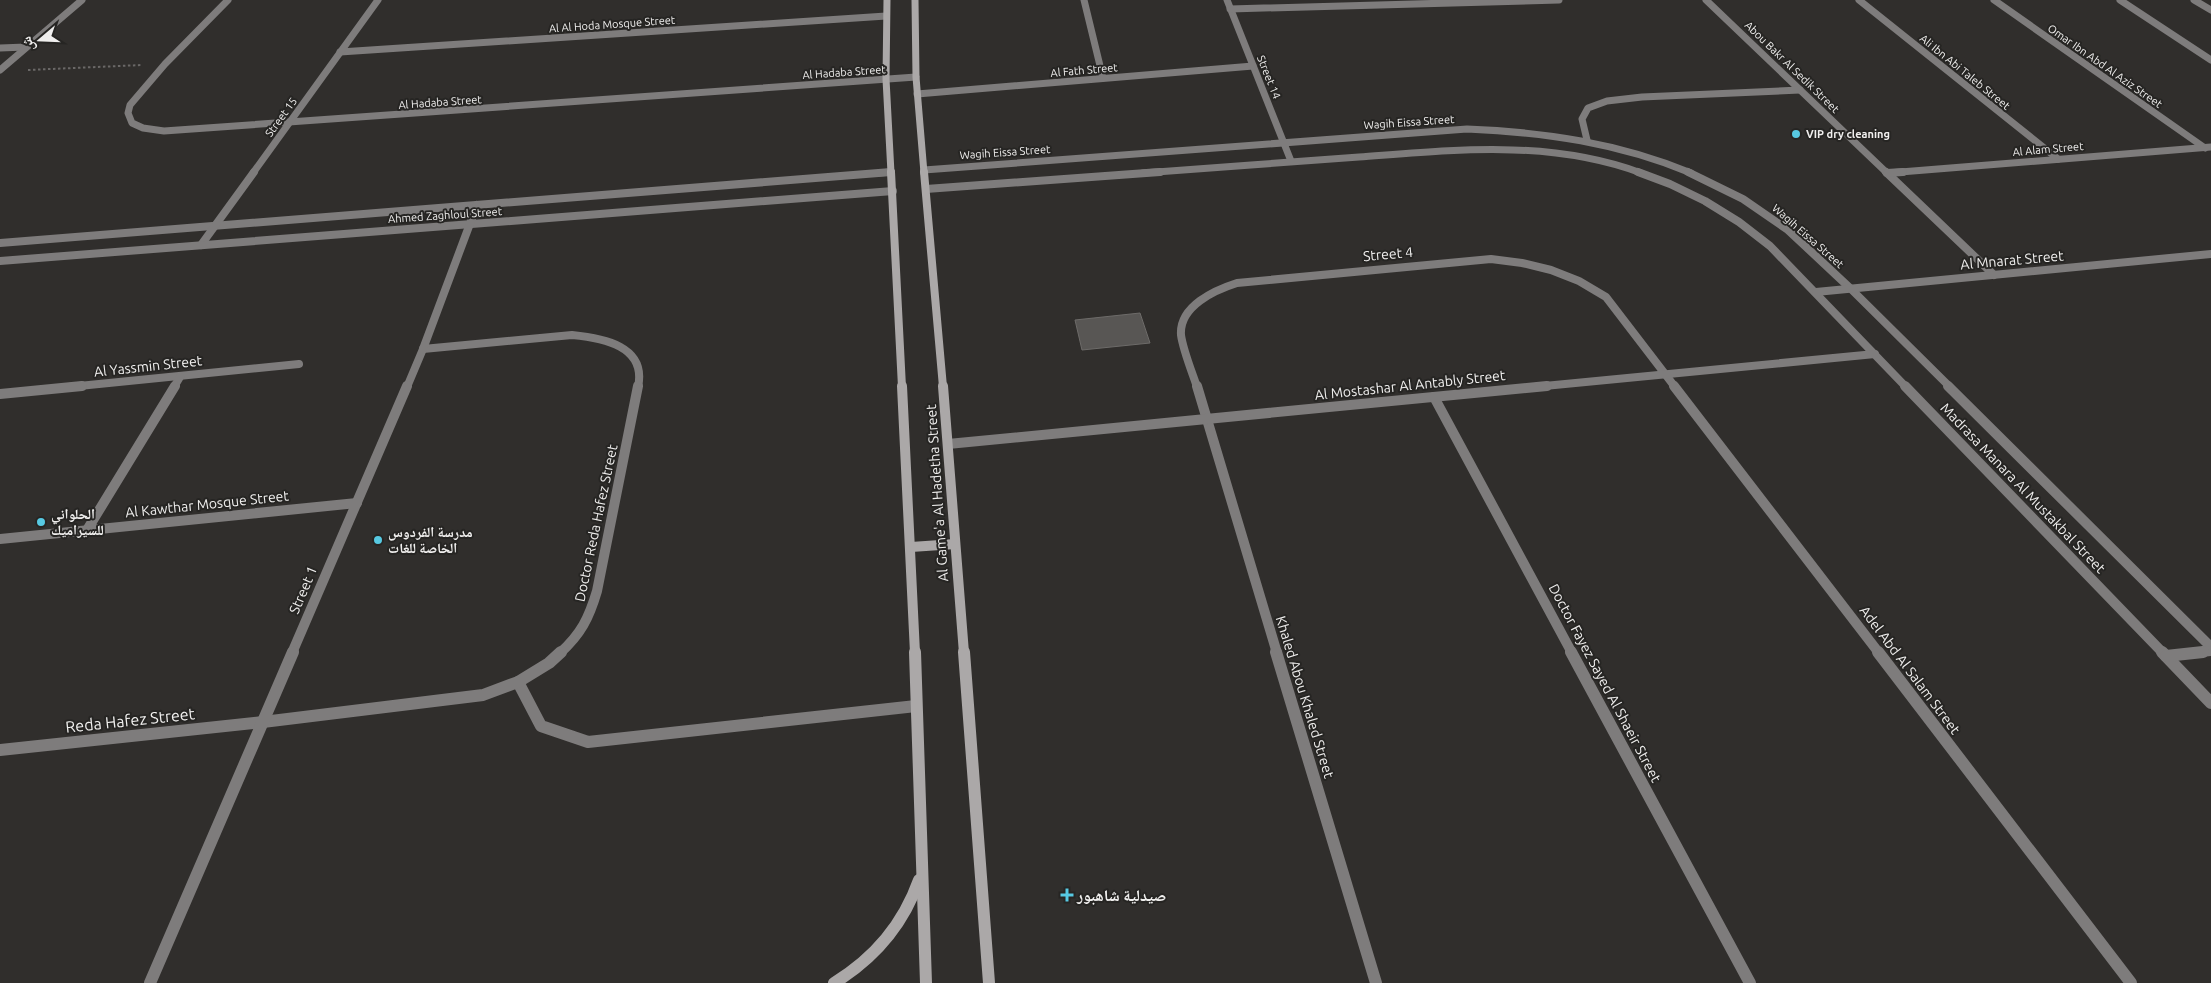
<svg xmlns="http://www.w3.org/2000/svg" width="2211" height="983" font-family="Ubuntu,'Noto Naskh Arabic',sans-serif">
<style>
.building{fill:#585654;stroke:#6d6b69}
.lines{fill:none;stroke-linecap:round;stroke-linejoin:round}
.path{stroke:#6a6867;stroke-width:2;stroke-dasharray:2.5 2.5;stroke-linecap:butt}
.street-far3{stroke:#7e7c7c;stroke-width:7}
.street-far2{stroke:#7e7c7c;stroke-width:8}
.street-far1{stroke:#7e7c7c;stroke-width:10}
.street{stroke:#7e7c7c;stroke-width:12}
.secondary-far3{stroke:#aba8a8;stroke-width:7}
.secondary-far2{stroke:#aba8a8;stroke-width:8}
.secondary-far1{stroke:#aba8a8;stroke-width:10}
.secondary{stroke:#aba8a8;stroke-width:12}
.poi-dot{fill:#57c9e2;stroke:#262523;stroke-width:2}
.labels{text-anchor:middle;dominant-baseline:central;stroke-width:4;stroke-linejoin:round;paint-order:stroke}
.far-street-label{font-size:11px;fill:#f0efee;stroke:#262523}
.far-poi-label{font-size:11px;font-weight:bold;fill:#f0efee;stroke:#262523;text-anchor:start}
.street-label{font-size:14px;fill:#f0efee;stroke:#262523}
.poi-label{font-size:14px;font-weight:bold;fill:#f0efee;stroke:#262523;text-anchor:start}
.near-street-label{font-size:16px;fill:#f0efee;stroke:#262523}
.near-poi-label{font-size:16px;font-weight:bold;fill:#f0efee;stroke:#262523;text-anchor:start}
</style>
<rect width="100%" height="100%" fill="#302e2c"/>
<polygon class="building" points="1140,313 1150,343 1082,350 1075,320"/>
<g class="lines">
<polyline class="path" points="28,70 142,65"/>
<g class="street-far3">
<polyline points="228,0 165,64 130,105 128,113 132,123 143,128 164,131 916,77"/>
<polyline points="1084,0 1103,78"/>
<polyline points="1227,0 1291,161"/>
<polyline points="1706,0 1887,173"/>
<polyline points="1859,0 2058,159"/>
<polyline points="1994,0 2205,148"/>
<polyline points="2120,0 2211,60"/>
<polyline points="2194,0 2211,10"/>
<polyline points="1230,9 1559,0"/>
<polyline points="0,48 26,47"/>
<polyline points="340,52 886,16"/>
<polyline points="0,70 82,0"/>
<polyline points="917,94 1253,66"/>
<polyline points="1587,140 1582,119 1588,108 1607,101 1642,97 1800,90"/>
<path d="M924,170L1467,129C1544,132 1619,143 1691,173"/>
<polyline points="253,173 378,0"/>
<polyline points="879,173 891,172"/>
<path d="M1143,173C1215,168 1287,162 1359,157C1454,150 1549,139 1641,173"/>
<polyline points="1888,173 2211,147"/>
</g>
<g class="street-far2">
<polyline points="1638,172 1670,184 1705,201 1739,222 1770,246 1906,387"/>
<polyline points="1688,172 1743,199 1788,230 1851,289 1950,387"/>
<polyline points="1886,172 1994,275"/>
<polyline points="1887,173 1903,172"/>
<polyline points="926,189 1160,172"/>
<polyline points="0,243 891,172"/>
<polyline points="201,245 254,172"/>
<polyline points="0,261 893,191"/>
<polyline points="1816,292 2211,254"/>
<path d="M423,349L572,335C603,338 647,346 638,387"/>
<polyline points="69,387 299,364"/>
<polyline points="174,387 180,377"/>
<polyline points="407,387 423,349 477,205"/>
<path d="M1197,387C1192,372 1183,350 1181,335C1179,306 1215,290 1237,283L1491,259L1522,263L1551,270L1579,281L1606,297L1675,387"/>
<polyline points="1534,387 1875,354"/>
</g>
<g class="street-far1">
<polyline points="1197,386 1277,653"/>
<polyline points="1674,386 1879,653"/>
<polyline points="1905,386 2163,653"/>
<polyline points="1948,386 2211,647"/>
<polyline points="0,394 82,386"/>
<polyline points="1434,397 1572,653"/>
<polyline points="948,444 1547,386"/>
<polyline points="87,530 175,386"/>
<polyline points="0,539 357,503"/>
<polyline points="292,653 407,386"/>
<path d="M560,653C581,634 589,618 597,591L638,386"/>
<polyline points="2192,653 2211,651"/>
</g>
<g class="street">
<polyline points="1276,652 1376,983"/>
<polyline points="1571,652 1750,983"/>
<polyline points="1878,652 2131,983"/>
<polyline points="2162,652 2211,703"/>
<polyline points="2166,656 2203,652"/>
<polyline points="518,682 541,726 588,742 916,706"/>
<polyline points="0,750 263,722 483,695 518,682 549,663 561,652"/>
<polyline points="150,983 293,652"/>
</g>
<g class="secondary-far3">
<polyline points="887,0 886,79 891,173"/>
<polyline points="915,0 916,77 924,173"/>
</g>
<g class="secondary-far2">
<polyline points="891,172 902,387"/>
<polyline points="924,172 943,387"/>
</g>
<g class="secondary-far1">
<polyline points="902,386 915,653"/>
<polyline points="943,386 964,653"/>
<polyline points="911,547 955,544"/>
</g>
<g class="secondary">
<polyline points="915,652 926,983"/>
<polyline points="964,652 989,983"/>
<path d="M834,983C875,958 903,925 919,880"/>
</g>
</g>
<g class="poi-dot">
<circle cx="1796" cy="134" r="5"/>
<circle cx="41" cy="522" r="5"/>
<circle cx="378" cy="540" r="5"/>
<path d="M1064.5 887.5h5v5h5v5h-5v5h-5v-5h-5v-5h5z"/>
</g>
<g class="labels">
<g class="far-street-label">
<text transform="translate(612 24) rotate(-4)">Al Al Hoda Mosque Street</text>
<text transform="translate(2105 66) rotate(35)">Omar Ibn Abd Al Aziz Street</text>
<text transform="translate(1792 67) rotate(44)">Abou Bakr Al Sedik Street</text>
<text transform="translate(1084 70) rotate(-5)">Al Fath Street</text>
<text transform="translate(844 72) rotate(-4)">Al Hadaba Street</text>
<text transform="translate(1965 72) rotate(39)">Ali Ibn Abi Taleb Street</text>
<text transform="translate(1269 77) rotate(68)">Street 14</text>
<text transform="translate(440 102) rotate(-4)">Al Hadaba Street</text>
<text transform="translate(281 117) rotate(-54)">Street 15</text>
<text transform="translate(1409 122) rotate(-4)">Wagih Eissa Street</text>
<text transform="translate(2048 149) rotate(-5)">Al Alam Street</text>
<text transform="translate(1005 152) rotate(-4)">Wagih Eissa Street</text>
<text transform="translate(445 215) rotate(-4)">Ahmed Zaghloul Street</text>
<text transform="translate(1808 236) rotate(41)">Wagih Eissa Street</text>
</g>
<g class="far-poi-label">
<text x="1806" y="134">VIP dry cleaning</text>
</g>
<g class="street-label">
<text transform="translate(1388 254) rotate(-5)">Street 4</text>
<text transform="translate(2012 260) rotate(-5)">Al Mnarat Street</text>
<text transform="translate(148 366) rotate(-6)">Al Yassmin Street</text>
<text transform="translate(1410 385) rotate(-6)">Al Mostashar Al Antably Street</text>
<text transform="translate(2023 488) rotate(46)">Madrasa Manara Al Mustakbal Street</text>
<text transform="translate(937 493) rotate(-94)">Al Game'a Al Hadetha Street</text>
<text transform="translate(207 504) rotate(-6)">Al Kawthar Mosque Street</text>
<text transform="translate(596 523) rotate(-78)">Doctor Reda Hafez Street</text>
<text transform="translate(303 590) rotate(-67)">Street 1</text>
<text transform="translate(1910 670) rotate(53)">Adel Abd Al Salam Street</text>
<text transform="translate(1605 683) rotate(62)">Doctor Fayez Sayed Al Shaeir Street</text>
<text transform="translate(1305 697) rotate(73)">Khaled Abou Khaled Street</text>
</g>
<g class="poi-label">
<text x="51" y="514">الحلواني<tspan x="51" dy="16">للسيراميك</tspan></text>
<text x="388" y="532">مدرسة الفردوس<tspan x="388" dy="16">الخاصة للغات</tspan></text>
</g>
<g class="near-street-label">
<text transform="translate(130 720) rotate(-6)">Reda Hafez Street</text>
</g>
<g class="near-poi-label">
<text x="1077" y="895">صيدلية شاهبور</text>
</g>
</g>
<g transform="translate(40 40) rotate(251)" stroke="#262523" stroke-width="4" paint-order="stroke">
<path d="M0-4L9 19L0 12L-9 19Z" fill="#f0efee"/>
<text y="-8" font-size="14" font-weight="bold" text-anchor="middle" fill="#f0efee">ش</text>
</g>
</svg>
